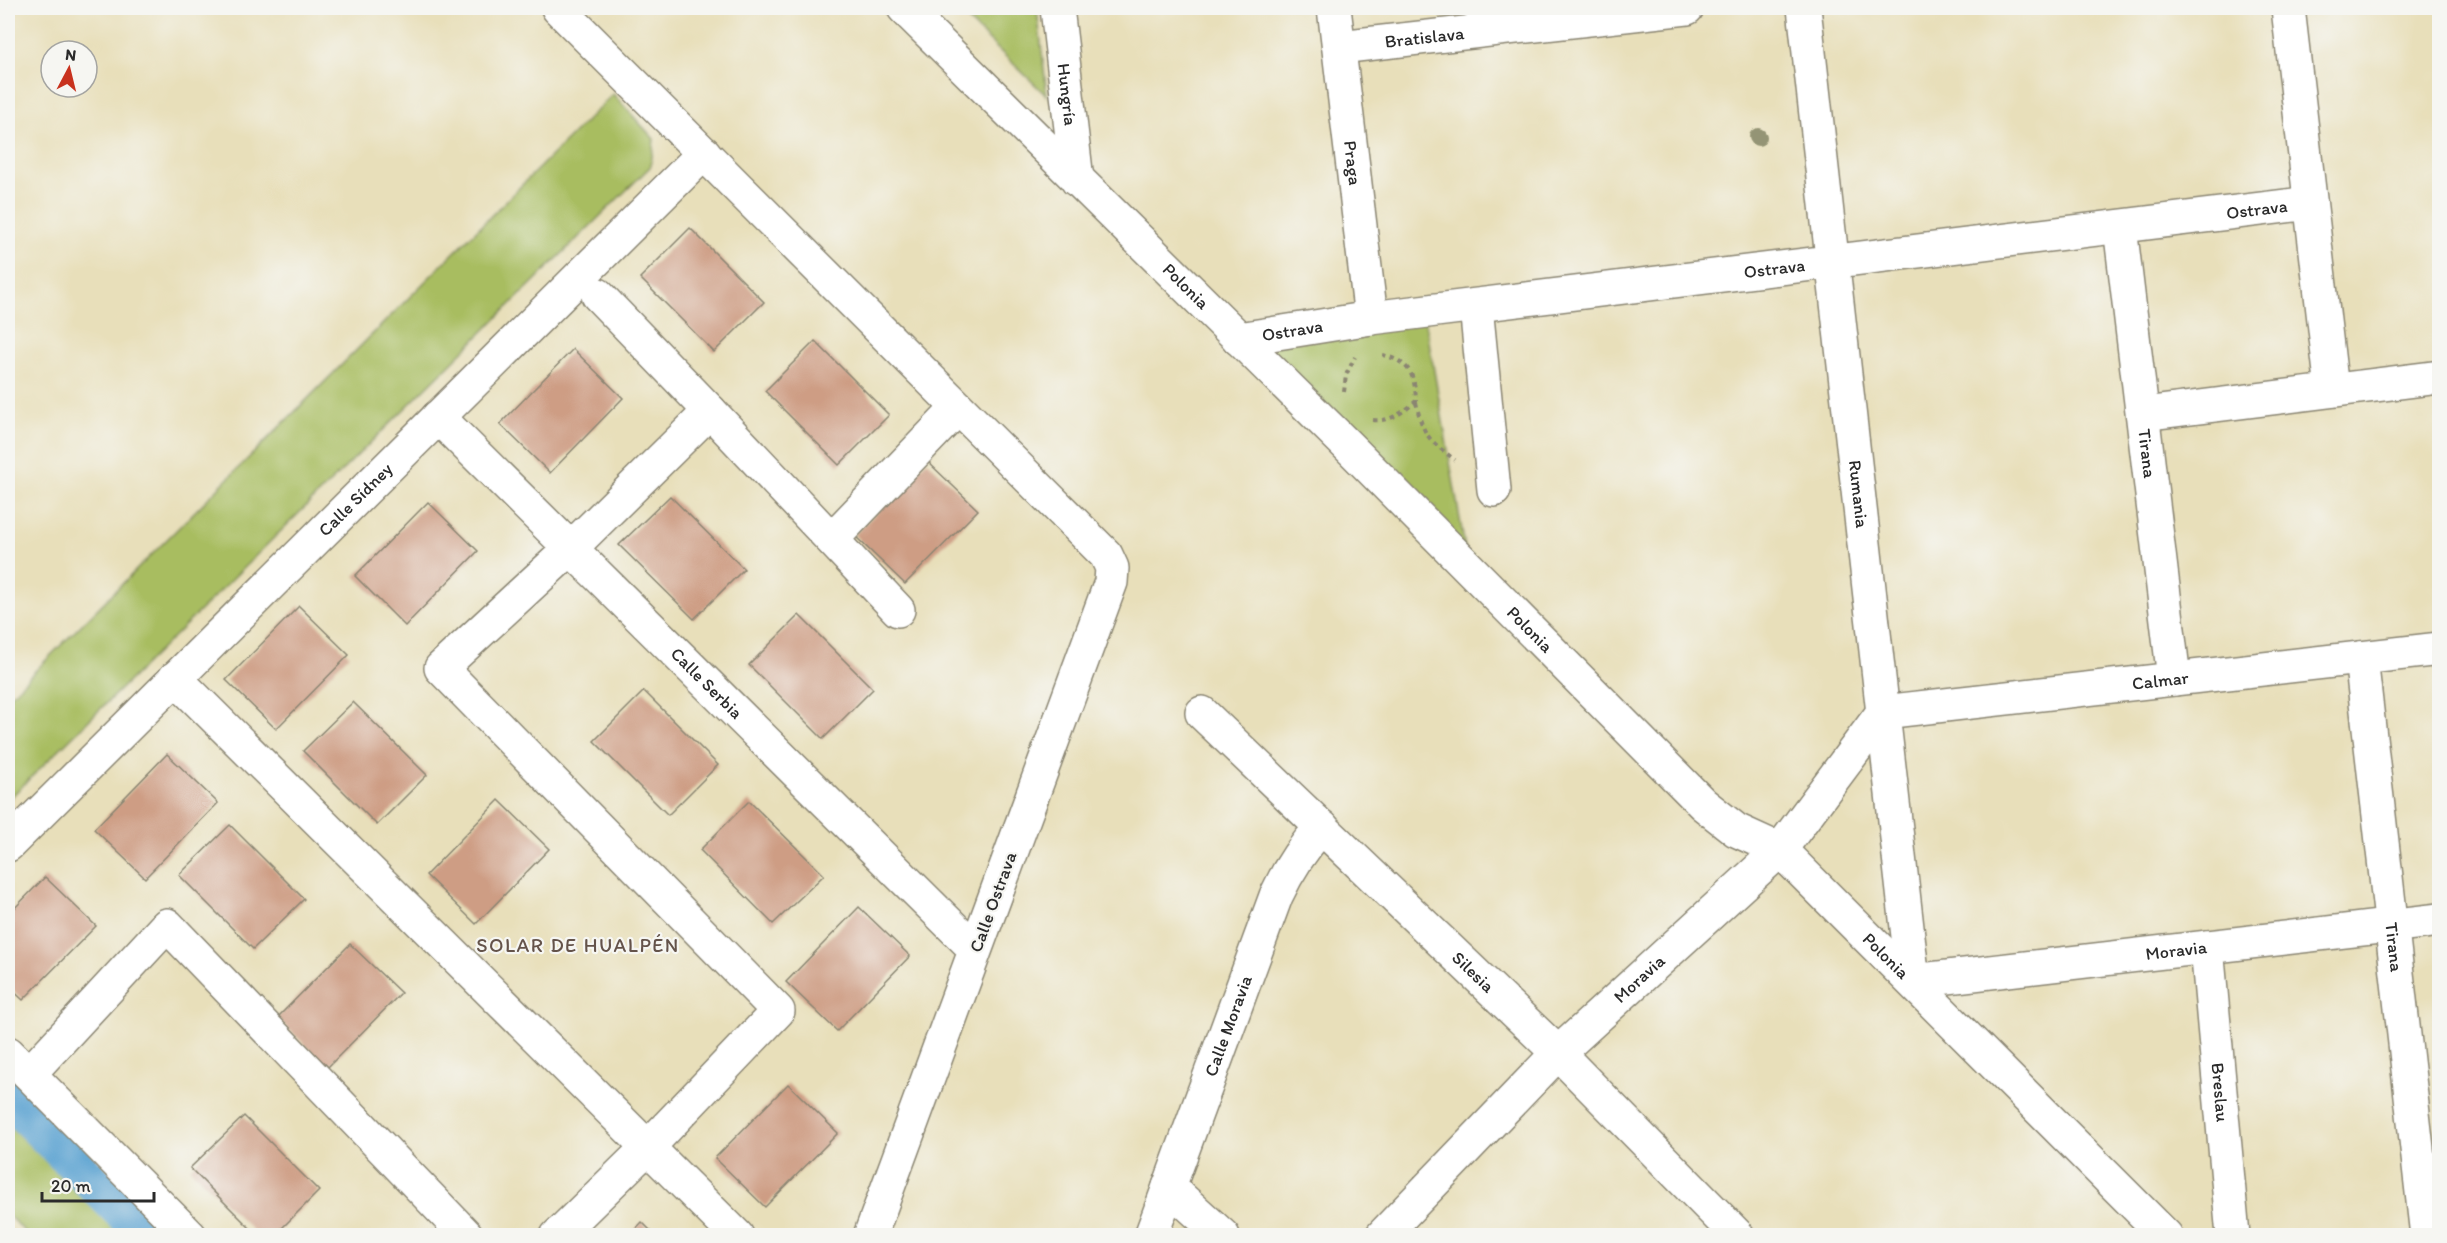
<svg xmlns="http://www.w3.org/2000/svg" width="2447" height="1243" font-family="Itim,sans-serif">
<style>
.green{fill:#a8bd61;stroke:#6a7446;stroke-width:1.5}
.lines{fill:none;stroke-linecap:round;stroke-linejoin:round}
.canal{stroke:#5aa2d1;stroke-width:39}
.building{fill:#ce9d84}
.minor-casing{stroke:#8a8572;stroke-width:36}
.path{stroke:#8a8572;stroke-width:4;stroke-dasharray:4.5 4.5;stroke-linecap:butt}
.minor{stroke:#fff;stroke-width:33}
.tree{fill:#949474}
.labels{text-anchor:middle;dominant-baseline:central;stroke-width:4.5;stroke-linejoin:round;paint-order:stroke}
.street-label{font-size:18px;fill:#2b2b2b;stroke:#f6f6f2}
.neighbourhood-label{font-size:20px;letter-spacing:1.5px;fill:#64534a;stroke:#f6f6f2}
</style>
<rect width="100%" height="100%" fill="#f6f6f2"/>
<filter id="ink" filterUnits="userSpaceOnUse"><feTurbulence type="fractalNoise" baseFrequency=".0167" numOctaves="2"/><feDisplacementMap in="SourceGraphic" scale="12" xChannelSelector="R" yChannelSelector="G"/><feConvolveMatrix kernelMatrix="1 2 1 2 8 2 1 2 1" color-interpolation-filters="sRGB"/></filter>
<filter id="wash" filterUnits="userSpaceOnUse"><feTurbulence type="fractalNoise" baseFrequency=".008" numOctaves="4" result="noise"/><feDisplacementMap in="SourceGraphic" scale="24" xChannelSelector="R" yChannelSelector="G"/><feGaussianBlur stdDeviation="1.35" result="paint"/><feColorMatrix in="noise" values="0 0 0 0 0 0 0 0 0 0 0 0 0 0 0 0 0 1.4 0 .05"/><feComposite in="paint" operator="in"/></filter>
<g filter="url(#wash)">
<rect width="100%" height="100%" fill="#e8dfba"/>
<g class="green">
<polygon points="955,8 1037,8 1047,96"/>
<polygon points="613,94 654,139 651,166 8,800 8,698"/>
<polygon points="1422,302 1465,548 1244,324"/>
<polygon points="8,1124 121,1235 28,1235 8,1215"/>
</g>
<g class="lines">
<polyline class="canal" points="8,1097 147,1236"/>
</g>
<g id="blocks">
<g class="building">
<polygon points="690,228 764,302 714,352 640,278"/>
<polygon points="815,341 889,415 839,465 765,391"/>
<polygon points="573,349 623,398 550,473 500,424"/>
<polygon points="927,461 978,510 905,584 854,535"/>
<polygon points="670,496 744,569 694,619 619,545"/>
<polygon points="428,502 478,551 405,626 355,576"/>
<polygon points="299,606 349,655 276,729 226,680"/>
<polygon points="799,615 873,689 823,739 749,665"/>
<polygon points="644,691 718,765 668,815 594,741"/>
<polygon points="353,702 427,775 377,825 303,751"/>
<polygon points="167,754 218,803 145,878 94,829"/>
<polygon points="499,800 549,849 476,924 426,875"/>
<polygon points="749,801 824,875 773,924 700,850"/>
<polygon points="230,825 304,899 253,949 179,875"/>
<polygon points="45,877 96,926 23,1000 8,986 8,915"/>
<polygon points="859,907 910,956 837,1031 786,982"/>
<polygon points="350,944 401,993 328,1067 277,1018"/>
<polygon points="788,1084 838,1133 765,1207 715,1158"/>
<polygon points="244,1116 319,1191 274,1236 258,1236 190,1168"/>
<polygon points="642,1222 656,1236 629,1236"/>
</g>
</g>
</g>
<g filter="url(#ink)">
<use href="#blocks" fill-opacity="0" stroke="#8a8572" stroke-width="1.5"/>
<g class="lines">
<g class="minor-casing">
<g id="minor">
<polyline points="558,8 1106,555 1112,568 1111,582 870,1236"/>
<path id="s1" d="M904,8L1351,449L1703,804L1736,830L1780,850L2166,1236"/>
<path id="s2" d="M1057,8L1077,180"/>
<path id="s3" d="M1334,8L1371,318"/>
<path id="s4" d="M1804,8L1913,981L2440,920"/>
<polyline points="2288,8 2332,390"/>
<path id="s5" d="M1339,47L1687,8"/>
<path id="s6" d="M2120,227L2174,679"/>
<polyline points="598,295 710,411 898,610"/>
<polyline points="1476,306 1494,490"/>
<path id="s7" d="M1239,339L1371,318L2310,203"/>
<polyline points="2143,414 2440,377"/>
<path id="s8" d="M438,417L975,949"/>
<polyline points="832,539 958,408"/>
<path id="s9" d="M2361,658L2427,1236"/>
<polyline points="175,678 737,1236"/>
<path id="s10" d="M1202,713L1558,1053L1738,1236"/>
<path id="s11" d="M8,845L704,153"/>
<path id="s12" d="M2207,947L2233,1236"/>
<polyline points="8,1053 190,1236"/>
<polyline points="29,1074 167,925 467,1236"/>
<polyline points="1169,1187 1223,1236"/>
<polyline points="557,1236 648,1147 778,1011 441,668 571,548 710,411"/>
<path id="s13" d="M1151,1236L1276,896C1288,870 1302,848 1322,827"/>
<path id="s14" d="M1382,1236L1558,1053L1780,850L1883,712L2440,649"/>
</g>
</g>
<g class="path">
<polyline points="1344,392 1346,375 1355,357"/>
<path d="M1416,402C1423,436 1428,439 1455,460"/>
<path d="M1373,420C1390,422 1404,412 1416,401C1415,375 1410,362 1383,355"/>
</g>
<use href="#minor" class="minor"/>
</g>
<circle class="tree" cx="1758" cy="137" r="9"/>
</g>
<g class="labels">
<g class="street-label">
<text stroke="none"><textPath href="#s5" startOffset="86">Bratislava</textPath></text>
<text stroke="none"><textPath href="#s2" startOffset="87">Hungría</textPath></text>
<text stroke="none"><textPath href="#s3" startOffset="156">Praga</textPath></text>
<text stroke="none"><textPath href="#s7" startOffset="1026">Ostrava</textPath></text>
<text stroke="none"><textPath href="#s7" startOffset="540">Ostrava</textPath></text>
<text stroke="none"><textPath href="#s1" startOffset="396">Polonia</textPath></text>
<text stroke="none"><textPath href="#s7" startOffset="54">Ostrava</textPath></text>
<text stroke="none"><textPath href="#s6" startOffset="228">Tirana</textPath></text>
<text stroke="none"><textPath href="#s4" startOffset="489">Rumania</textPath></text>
<text stroke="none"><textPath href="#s11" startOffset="490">Calle Sídney</textPath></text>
<text stroke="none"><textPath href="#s1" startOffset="882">Polonia</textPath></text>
<text stroke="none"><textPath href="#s14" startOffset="1006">Calmar</textPath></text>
<text stroke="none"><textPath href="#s8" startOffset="378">Calle Serbia</textPath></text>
<text transform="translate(993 902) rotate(-70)">Calle Ostrava</text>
<text stroke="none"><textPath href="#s9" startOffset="291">Tirana</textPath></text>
<text stroke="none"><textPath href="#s4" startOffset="1244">Moravia</textPath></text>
<text stroke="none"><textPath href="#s1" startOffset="1368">Polonia</textPath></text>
<text stroke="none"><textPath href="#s10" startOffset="375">Silesia</textPath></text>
<text stroke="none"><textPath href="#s14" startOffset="364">Moravia</textPath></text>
<text stroke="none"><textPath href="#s13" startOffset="224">Calle Moravia</textPath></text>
<text stroke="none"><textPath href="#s12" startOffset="146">Breslau</textPath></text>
</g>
<g class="neighbourhood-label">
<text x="578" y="945">SOLAR DE HUALPÉN</text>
</g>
</g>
<rect width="2447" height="1243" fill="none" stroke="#f6f6f2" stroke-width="30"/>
<g transform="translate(69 69) rotate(7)"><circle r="28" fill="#f6f6f2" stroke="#a5a5a2" stroke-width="1.5"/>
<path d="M0-4.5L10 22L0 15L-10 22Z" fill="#c8321e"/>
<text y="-9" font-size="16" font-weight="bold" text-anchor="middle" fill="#2b2b2b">N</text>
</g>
<path d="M42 1192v9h112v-9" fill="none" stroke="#2b2b2b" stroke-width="3"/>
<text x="51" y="1192" font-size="18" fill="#2b2b2b" stroke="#f6f6f2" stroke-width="4.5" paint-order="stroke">20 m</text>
</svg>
